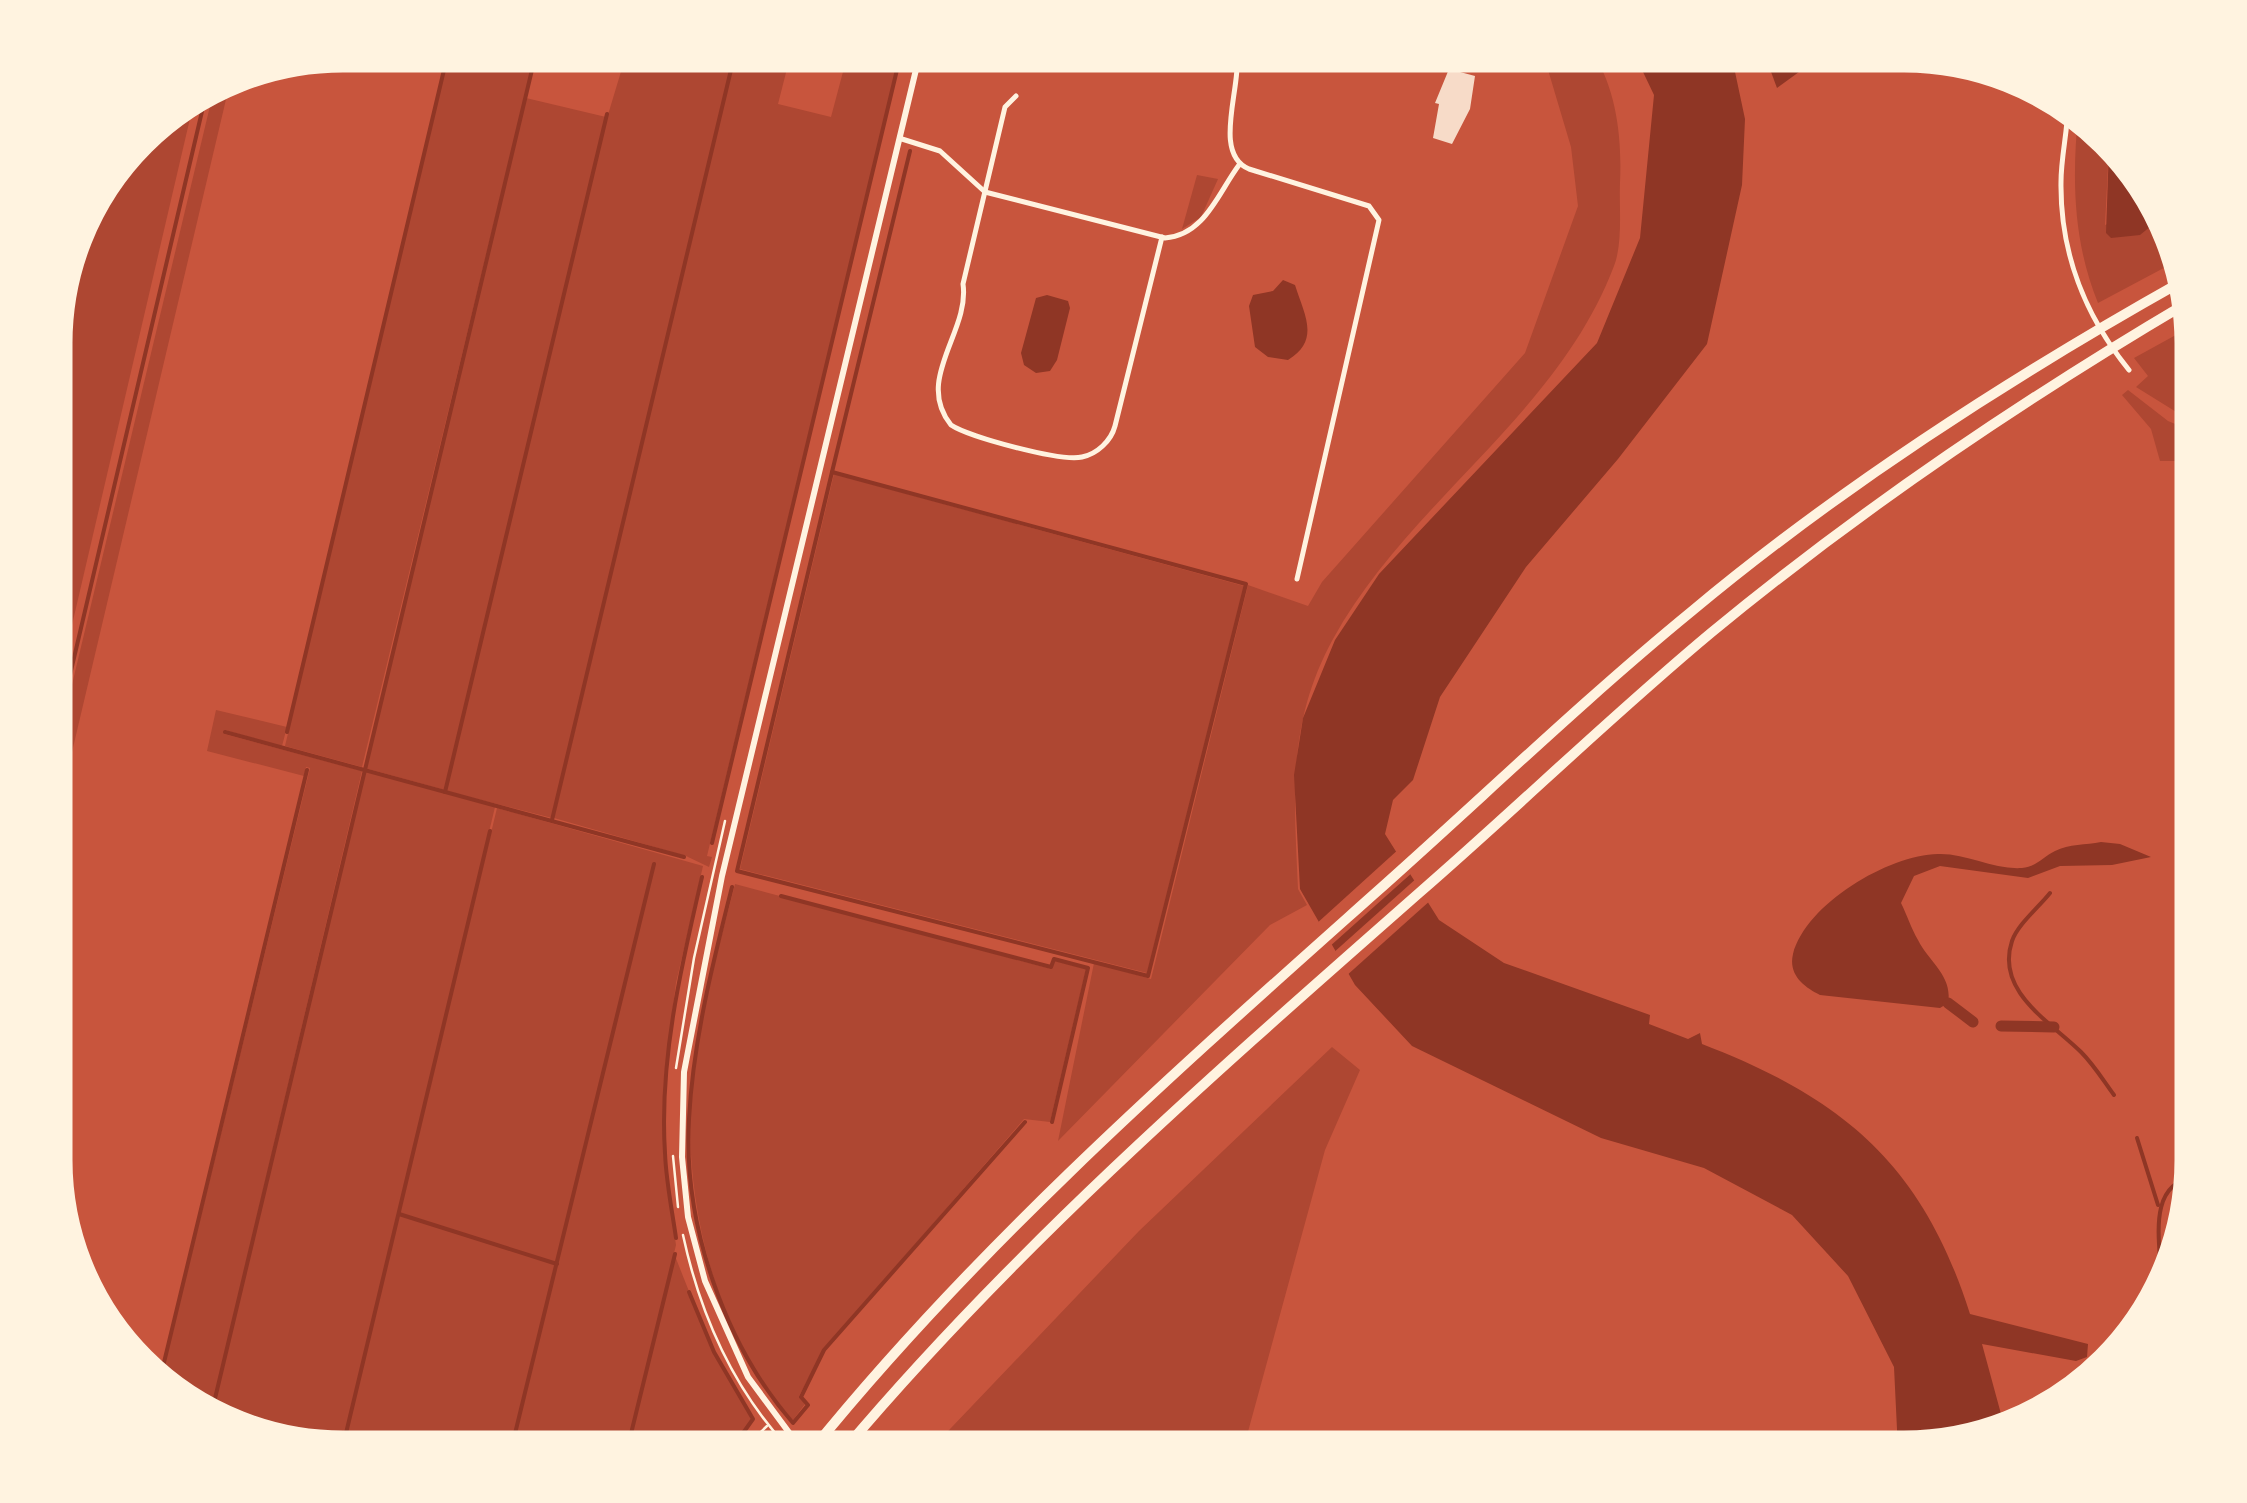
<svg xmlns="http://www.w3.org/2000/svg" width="2247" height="1503" font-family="Cabin,sans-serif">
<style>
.green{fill:#ae4732}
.water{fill:#8f3625}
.pier{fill:#c8553d}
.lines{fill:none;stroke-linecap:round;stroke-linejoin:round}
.stream{stroke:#8f3625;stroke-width:4}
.canal{stroke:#8f3625;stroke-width:11}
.building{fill:#f7dbc8}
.path{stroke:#fff3e0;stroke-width:2.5}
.minor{stroke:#fff3e0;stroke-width:5}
.tertiary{stroke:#fff3e0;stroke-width:6}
.motorway{stroke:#fff3e0;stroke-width:10}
.rim{fill:none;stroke:#fff3e0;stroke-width:5}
</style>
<rect width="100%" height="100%" fill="#c8553d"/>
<g class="green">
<polygon points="449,53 535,53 362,767 285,746"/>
<polygon points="649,53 734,53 552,818 446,791 607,118 626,55 647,61"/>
<polygon points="736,53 791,53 778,104 831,117 848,53 900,53 707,856 712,857 709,867 686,856 554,818"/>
<path d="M1543,53H1593C1617,91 1622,139 1620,183C1619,208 1623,243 1614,266C1557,416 1409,501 1333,639C1287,723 1294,797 1298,889L1307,905L1270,925L1058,1141L1094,963L1151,979L1248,585L1308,606L1322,582L1525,353L1578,206L1571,147Z"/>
<polygon points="232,74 55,824 55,756 215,85"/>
<polygon points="195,97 55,698 55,305 83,214 151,125"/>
<polygon points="526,98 606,117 445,790 365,768"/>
<path d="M2078,115L2109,147L2105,225L2155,204L2135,176L2156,198L2175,262L2098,303C2073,241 2072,181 2078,115Z"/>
<polygon points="1197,175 1218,179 1201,217 1182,229"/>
<polygon points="2194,325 2194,423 2136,387 2148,376 2134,358"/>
<polygon points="2128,390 2168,421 2194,432 2194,461 2160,461 2151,429 2122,395"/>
<polygon points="834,474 1244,586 1147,973 740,869"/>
<polygon points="216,710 287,727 282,746 225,730 224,734 362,771 211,1411 181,1401 161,1380 310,768 306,767 304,776 207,751"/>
<polygon points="364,771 495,807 341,1450 213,1411"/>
<polygon points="497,808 703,866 676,983 664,1076 663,1153 676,1245 636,1410 675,1256 713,1352 752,1419 730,1450 512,1450 631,958 556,1263 400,1213"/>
<path d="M735,884L1051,969L1055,961L1086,969L1050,1122L1024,1119L824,1349L799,1396L805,1404L793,1420C722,1343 690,1227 690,1123C690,1044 716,960 735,884Z"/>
<polygon points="1332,1047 1360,1070 1325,1150 1243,1450 1141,1446 1140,1450 930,1450 1139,1231"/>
<polygon points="399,1215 556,1265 510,1450 343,1450"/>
</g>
<g class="water">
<path d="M1634,53H1731L1745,119L1742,185L1707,344L1618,459L1526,567L1440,697L1413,780L1393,800L1385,834L1439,920L1504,963L1650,1015L1649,1024L1688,1039L1700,1033L1702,1044C1845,1099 1923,1166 1970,1314L2088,1344L2087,1357L2076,1361L1982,1344L2004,1425L1923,1450H1898L1894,1367L1848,1276L1792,1215L1704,1168L1601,1138L1412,1046L1355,985L1300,889L1294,775L1303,718L1335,640L1379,574L1597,343L1640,238L1654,95Z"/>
<polygon points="1764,53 1825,53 1777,88"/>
<polygon points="2109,147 2155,204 2157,221 2140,235 2111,238 2106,233"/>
<path d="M1283,280L1295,285C1304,314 1321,340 1288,360L1268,357L1255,347L1249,306L1253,295L1273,291Z"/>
<polygon points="1047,295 1068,301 1070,308 1057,360 1050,371 1036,373 1024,365 1021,353 1036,298"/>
<path d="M2101,842L2120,844L2151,857L2112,865L2060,866L2028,878L1940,866L1914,876L1901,903C1907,915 1911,928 1918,940C1929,962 1953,976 1948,1003L1940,1008L1820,995C1804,987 1788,975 1793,954C1806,904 1888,855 1938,854C1966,853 1994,870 2022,868C2036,867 2043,857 2055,851C2069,844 2086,845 2101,842Z"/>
</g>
<g class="pier">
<polygon points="1400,848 1414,871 1328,948 1315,925"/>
<polygon points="1418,877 1432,899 1345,977 1332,954"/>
</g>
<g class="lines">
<g class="stream">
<polygon points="832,472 1246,584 1148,976 737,871"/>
<polyline points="832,472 910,151"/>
<polyline points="225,732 684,857"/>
<polyline points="287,732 448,53"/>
<polyline points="55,739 207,90"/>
<polyline points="445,792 607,114"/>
<polyline points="552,820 735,53"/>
<polyline points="712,843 901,53"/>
<path d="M732,887C713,962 693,1041 689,1119C683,1224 724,1344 793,1423L808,1405L801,1397L824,1350L1025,1122"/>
<path d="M2050,893C2039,907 2018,924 2012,941C1995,992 2051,1022 2081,1052C2094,1065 2103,1080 2114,1095"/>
<polyline points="781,896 1051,967 1054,959 1088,968 1052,1122"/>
<polyline points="2137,1138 2158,1205"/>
<polyline points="399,1214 557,1264"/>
<path d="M676,1238C672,1210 666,1181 665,1153C659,1060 681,967 702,877"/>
<path d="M2161,1275C2160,1241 2147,1184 2194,1177"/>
<polyline points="689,1292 714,1352 753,1419 731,1450"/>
<polyline points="160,1379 307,770"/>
<polyline points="212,1411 536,53"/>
<polyline points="342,1450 490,831"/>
<polyline points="511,1450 654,864"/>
<polyline points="627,1450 675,1254"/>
</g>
<g class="canal">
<polyline points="1948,1003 1973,1022"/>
<polyline points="2001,1026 2054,1027"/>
</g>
</g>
<polygon class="building" points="1449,69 1475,76 1470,109 1452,144 1433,138 1439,104 1435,103"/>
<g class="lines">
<g class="path">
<polyline points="676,1068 694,958 725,821"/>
<polyline points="673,1156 678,1207"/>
<path d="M683,1235C700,1314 734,1390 790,1450"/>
<polyline points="742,1450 767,1426"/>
</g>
<g class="minor">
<path d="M1236,53C1243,85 1211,153 1249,169L1369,206L1379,220L1297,579"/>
<path d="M1016,96L1005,107L963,284C970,332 914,379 951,425C969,437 1061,462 1082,457C1097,454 1111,441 1115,426L1162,237"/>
<path d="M2068,104C2068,130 2061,156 2061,182C2060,252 2085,316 2129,370"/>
<path d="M902,139L940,151L985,192L1165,238C1205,235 1218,193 1239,165"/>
</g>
<polyline class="tertiary" points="802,1450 748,1377 705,1281 688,1217 682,1157 684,1072 722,876 920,53"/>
<g class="motorway">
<path d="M812,1450C978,1245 1177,1070 1373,895C1479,801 1582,701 1692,611C1843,485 2010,378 2181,282"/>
<path d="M844,1450C1017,1245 1218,1070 1419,893C1518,807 1611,716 1712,632C1861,509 2021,401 2187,303"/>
</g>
</g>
<path d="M0 0H2247V1503H0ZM343 70H1904A273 273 0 0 1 2177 343V1160A273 273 0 0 1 1904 1433H343A273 273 0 0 1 70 1160V343A273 273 0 0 1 343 70Z" fill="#fff3e0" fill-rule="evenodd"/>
<path class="rim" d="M343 70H1904A273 273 0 0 1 2177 343V1160A273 273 0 0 1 1904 1433H343A273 273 0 0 1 70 1160V343A273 273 0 0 1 343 70Z"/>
</svg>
